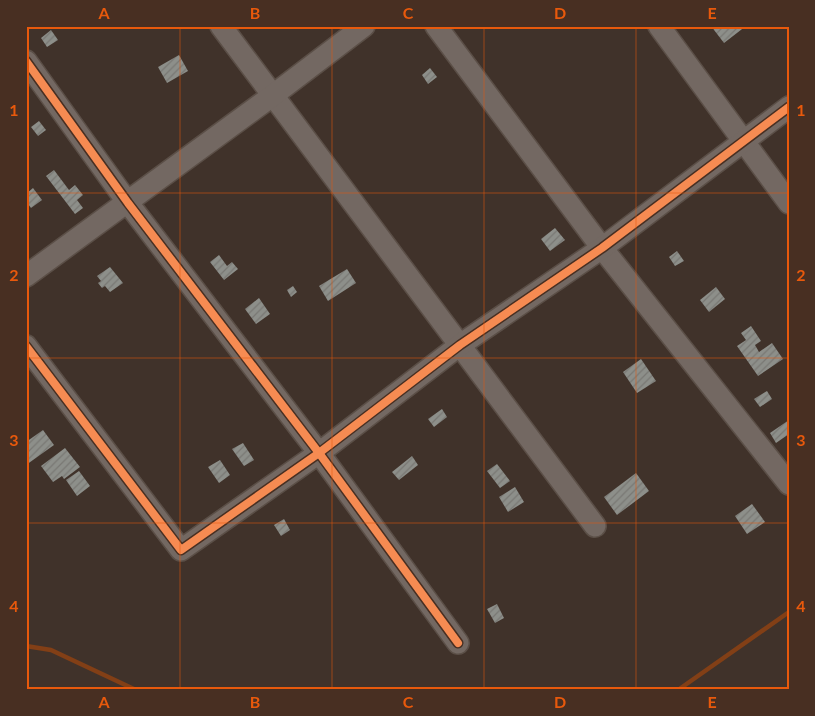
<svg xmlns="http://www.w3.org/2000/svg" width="815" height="716" font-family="Lato,sans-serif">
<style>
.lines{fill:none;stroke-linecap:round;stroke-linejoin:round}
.stream{stroke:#823f16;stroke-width:4.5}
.building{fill:url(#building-hatch)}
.minor-casing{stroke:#5b4f47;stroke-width:24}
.minor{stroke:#736862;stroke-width:21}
.cycleway-casing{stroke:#482f22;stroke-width:11}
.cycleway{stroke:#f68b52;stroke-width:8}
.grid{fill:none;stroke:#e8590c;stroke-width:1;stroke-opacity:0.55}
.neatline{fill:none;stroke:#e8590c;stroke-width:2}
.grid-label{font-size:16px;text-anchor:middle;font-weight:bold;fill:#e8590c}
</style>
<defs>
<pattern id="building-hatch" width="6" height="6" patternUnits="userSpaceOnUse" patternTransform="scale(1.25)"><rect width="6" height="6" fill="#8d8f8a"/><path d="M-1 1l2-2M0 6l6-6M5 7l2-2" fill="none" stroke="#797874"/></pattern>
</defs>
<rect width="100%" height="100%" fill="#40322a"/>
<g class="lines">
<g class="stream">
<polyline points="26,646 51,650 136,690"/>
<polyline points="678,690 789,612"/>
</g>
</g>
<g class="building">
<polygon points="711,26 746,26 724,43"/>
<polygon points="51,30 58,40 47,47 41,38"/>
<polygon points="179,55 188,71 167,83 158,67"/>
<polygon points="430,68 437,77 428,84 422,75"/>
<polygon points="39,121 46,130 38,136 31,127"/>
<polygon points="54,170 69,190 75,185 83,195 77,200 83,208 75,214 46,176"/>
<polygon points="33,188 42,200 31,208 26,201 26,194"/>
<polygon points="555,228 565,240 550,251 541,239"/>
<polygon points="677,251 684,261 675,266 669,257"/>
<polygon points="219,255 227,266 232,262 238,269 224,280 210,262"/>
<polygon points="110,267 123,283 110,292 105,286 102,288 98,283 101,281 97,276"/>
<polygon points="347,269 356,283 328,301 319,286"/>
<polygon points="293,286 297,292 291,297 287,290"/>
<polygon points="716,287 725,299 709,312 700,300"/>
<polygon points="259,298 270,314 256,324 245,309"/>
<polygon points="751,326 761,341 755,345 759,352 772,343 783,359 758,376 737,346 746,340 741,333"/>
<polygon points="641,359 656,381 637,393 623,372"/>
<polygon points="767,391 772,399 760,407 754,399"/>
<polygon points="442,409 447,417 434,427 428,419"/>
<polygon points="789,420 789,434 776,443 770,433"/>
<polygon points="43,430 54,445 26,465 26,442"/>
<polygon points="243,443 254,460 244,466 232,449"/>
<polygon points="65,448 80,467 64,479 62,476 53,482 41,466"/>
<polygon points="412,456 418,465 399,480 392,472"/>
<polygon points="220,460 230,475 219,483 208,467"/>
<polygon points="497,464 510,481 500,488 487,471"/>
<polygon points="79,471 90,486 77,496 66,480"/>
<polygon points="636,473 649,491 617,515 604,497"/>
<polygon points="515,487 524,502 508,512 499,497"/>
<polygon points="752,504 765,522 747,534 735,516"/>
<polygon points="284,519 290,530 281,536 274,525"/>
<polygon points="497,604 504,618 495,623 487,609"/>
</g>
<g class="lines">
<g class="minor-casing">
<g id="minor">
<polyline points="221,26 595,526"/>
<polyline points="436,26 602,248 789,484"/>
<polyline points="659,26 789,203"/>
<polyline points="26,61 128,203 319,453 458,643"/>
<polyline points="26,276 272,96 364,26"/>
<polyline points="26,346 181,550 319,453 460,345 602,248 789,107"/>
</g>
</g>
<use href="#minor" class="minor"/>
<g class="cycleway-casing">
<g id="cycleway">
<polyline points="26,61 128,203 319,453 458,643"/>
<polyline points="26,346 181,550 319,453 460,345 602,248 789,107"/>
</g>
</g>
<use href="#cycleway" class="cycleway"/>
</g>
<path class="grid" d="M180,26V690M332,26V690M484,26V690M636,26V690M26,193H789M26,358H789M26,523H789"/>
<rect width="815" height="716" fill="none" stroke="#482f22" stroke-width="55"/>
<rect x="28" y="28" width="760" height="660" class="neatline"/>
<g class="grid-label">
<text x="104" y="19">A</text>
<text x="255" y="19">B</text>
<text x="408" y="19">C</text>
<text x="560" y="19">D</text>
<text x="712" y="19">E</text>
<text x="14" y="116">1</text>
<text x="801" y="116">1</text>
<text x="14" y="281">2</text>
<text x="801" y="281">2</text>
<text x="14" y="446">3</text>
<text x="801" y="446">3</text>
<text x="14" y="612">4</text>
<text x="801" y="612">4</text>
<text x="104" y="708">A</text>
<text x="255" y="708">B</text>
<text x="408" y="708">C</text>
<text x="560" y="708">D</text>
<text x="712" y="708">E</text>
</g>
</svg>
